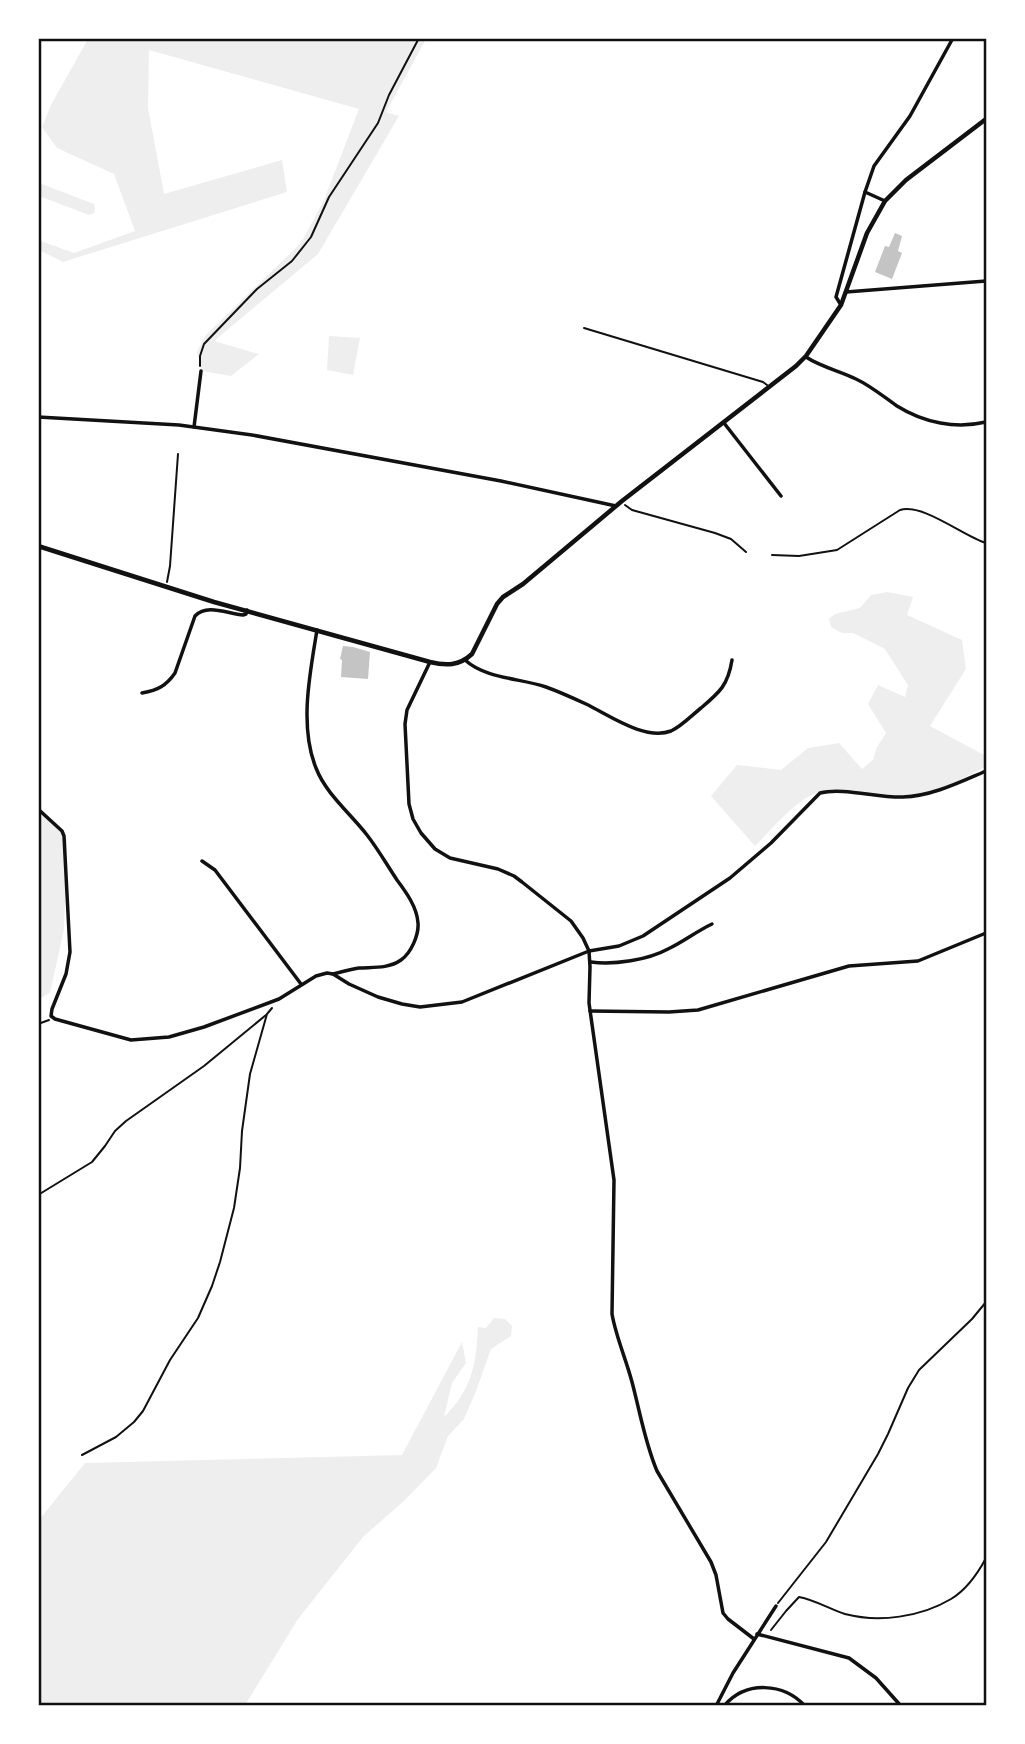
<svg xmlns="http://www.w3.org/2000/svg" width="1025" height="1744" font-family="'IBM Plex Sans',sans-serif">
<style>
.green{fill:#eee}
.building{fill:#c4c4c4}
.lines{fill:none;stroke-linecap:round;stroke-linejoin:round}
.path{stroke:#111;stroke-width:2}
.service{stroke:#111;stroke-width:2}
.minor{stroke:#111;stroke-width:3.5}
.tertiary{stroke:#111;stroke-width:4.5}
.neatline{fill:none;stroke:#111;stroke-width:2.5}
</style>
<rect width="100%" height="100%" fill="#fff"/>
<g class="green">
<polygon points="88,39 426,39 386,112 399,116 318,254 214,341 259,354 231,376 202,371 197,352 205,336 301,243 324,200 359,109 149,50 148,108 164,194 282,160 287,192 63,262 39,250 38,240 74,253 135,231 114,174 57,148 42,127 51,105"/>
<polygon points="39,183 94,204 95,208 94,213 89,215 39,196"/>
<polygon points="329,336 360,338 353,375 327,370"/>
<path d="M887,592L913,597L907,615L962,640L966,669L930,726L986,756V766C951,786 921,799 880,797C867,796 825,789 816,793C795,801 771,830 755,846L711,796L737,765L781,770L808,748L839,743L862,769L873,760L877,747L886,733L868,704L878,685L905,697L908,685L885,649L853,633H842L831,627L829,619L835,614L860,608L871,595Z"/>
<polygon points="38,808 67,839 64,929 50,993 39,999"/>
<path d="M494,1318L505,1319L512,1326L511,1336L491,1349L476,1391L464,1419L448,1436L436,1468L406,1499L363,1537L298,1619L245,1705H39V1520L85,1463L402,1455L462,1342L466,1363L452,1383L444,1417C472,1389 476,1366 478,1327L486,1328Z"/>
</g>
<g class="building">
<polygon points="895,233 902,236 898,251 902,253 892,279 875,272 885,246 889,247"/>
<polygon points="343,646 353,647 370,652 368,679 341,677 342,660 340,659"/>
</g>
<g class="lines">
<g class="path">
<polyline points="200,366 200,356 204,344 257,289 292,261 311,237 329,197 378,123 389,95 419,38"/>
<polyline points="625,505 632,510 715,533 731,539 746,552"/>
<path d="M772,555L799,556L837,550L900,510C923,503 963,536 986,543"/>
<polyline points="167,582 170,566 178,454"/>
<polyline points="38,1024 49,1020"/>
<polyline points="38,1195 92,1162 105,1146 115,1131 126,1121 204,1066 266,1015"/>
<polyline points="82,1455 116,1437 134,1422 143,1411 170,1360 198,1318 212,1286 220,1262 234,1208 240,1168 242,1131 250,1074 267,1014 272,1008"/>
<polyline points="778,1603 826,1542 878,1454 888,1434 908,1388 919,1370 972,1319 986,1302"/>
<path d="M771,1630L786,1611L799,1597C815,1600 830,1609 845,1614C879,1623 921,1617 951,1599C966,1590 978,1573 986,1558"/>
</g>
<polyline class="service" points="584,328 763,382 767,385"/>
<g class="minor">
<polyline points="885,201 865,192 874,166 910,116 953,38"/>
<polyline points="846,292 986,281"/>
<polyline points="841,305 836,297 865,192"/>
<path d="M806,357C821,367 840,371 856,379C871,386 884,397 897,406C924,423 956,429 986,422"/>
<polyline points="38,417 179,425 252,435 501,481 616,506"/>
<polyline points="724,423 781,496"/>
<polyline points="194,427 201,371"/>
<path d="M317,630C310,673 299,726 316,768C326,794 350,813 367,835C378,849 387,865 397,880C406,892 417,907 418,923C419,935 411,953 401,960C388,969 373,967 359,968C351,969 342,972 333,974"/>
<path d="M465,660C486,679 520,678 546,687C560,692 573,698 586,704C609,715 645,741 671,731C682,726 692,715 701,708C720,692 728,685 732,660"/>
<path d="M430,662L407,710L405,724L409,804L413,819L421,833L435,849L450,858L498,869L514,876L522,882L571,921L583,938L589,951L590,967L589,1003L614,1180L612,1314C616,1337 626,1359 632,1382C640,1412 645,1443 657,1471L711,1562L716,1575L723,1613L728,1619L754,1639"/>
<path d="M142,693C158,690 166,686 175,673L195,616C207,603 228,614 243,615L246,614L247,610"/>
<path d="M38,809L62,831L64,836L70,952L66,974L52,1009L51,1016L55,1019L131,1040L169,1037L204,1027L279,999L316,976L327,973L333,974L349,984L378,997L402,1004L420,1007L462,1002L589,951L619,946L643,936L730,878L771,843L820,793C843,787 878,798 903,797C932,796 960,782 986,771"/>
<polyline points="202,861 215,870 301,984"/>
<path d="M591,962C614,965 648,960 668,949C683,942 697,931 712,924"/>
<polyline points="590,1011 669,1012 698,1010 849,966 918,961 986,933"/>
<polyline points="757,1634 849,1658 876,1678 901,1706"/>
<polyline points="716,1706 733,1673 776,1606"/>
<path d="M724,1706C746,1680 784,1683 805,1706"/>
</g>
<path class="tertiary" d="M38,546L214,602L430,662C446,666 459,666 472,654L497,604L503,597L523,584L622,501L796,366L806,356L841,305L867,233L885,201L906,180L986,119"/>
</g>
<rect width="1025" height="1744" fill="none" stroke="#ffffff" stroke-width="80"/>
<rect x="40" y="40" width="945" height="1664" class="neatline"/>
</svg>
